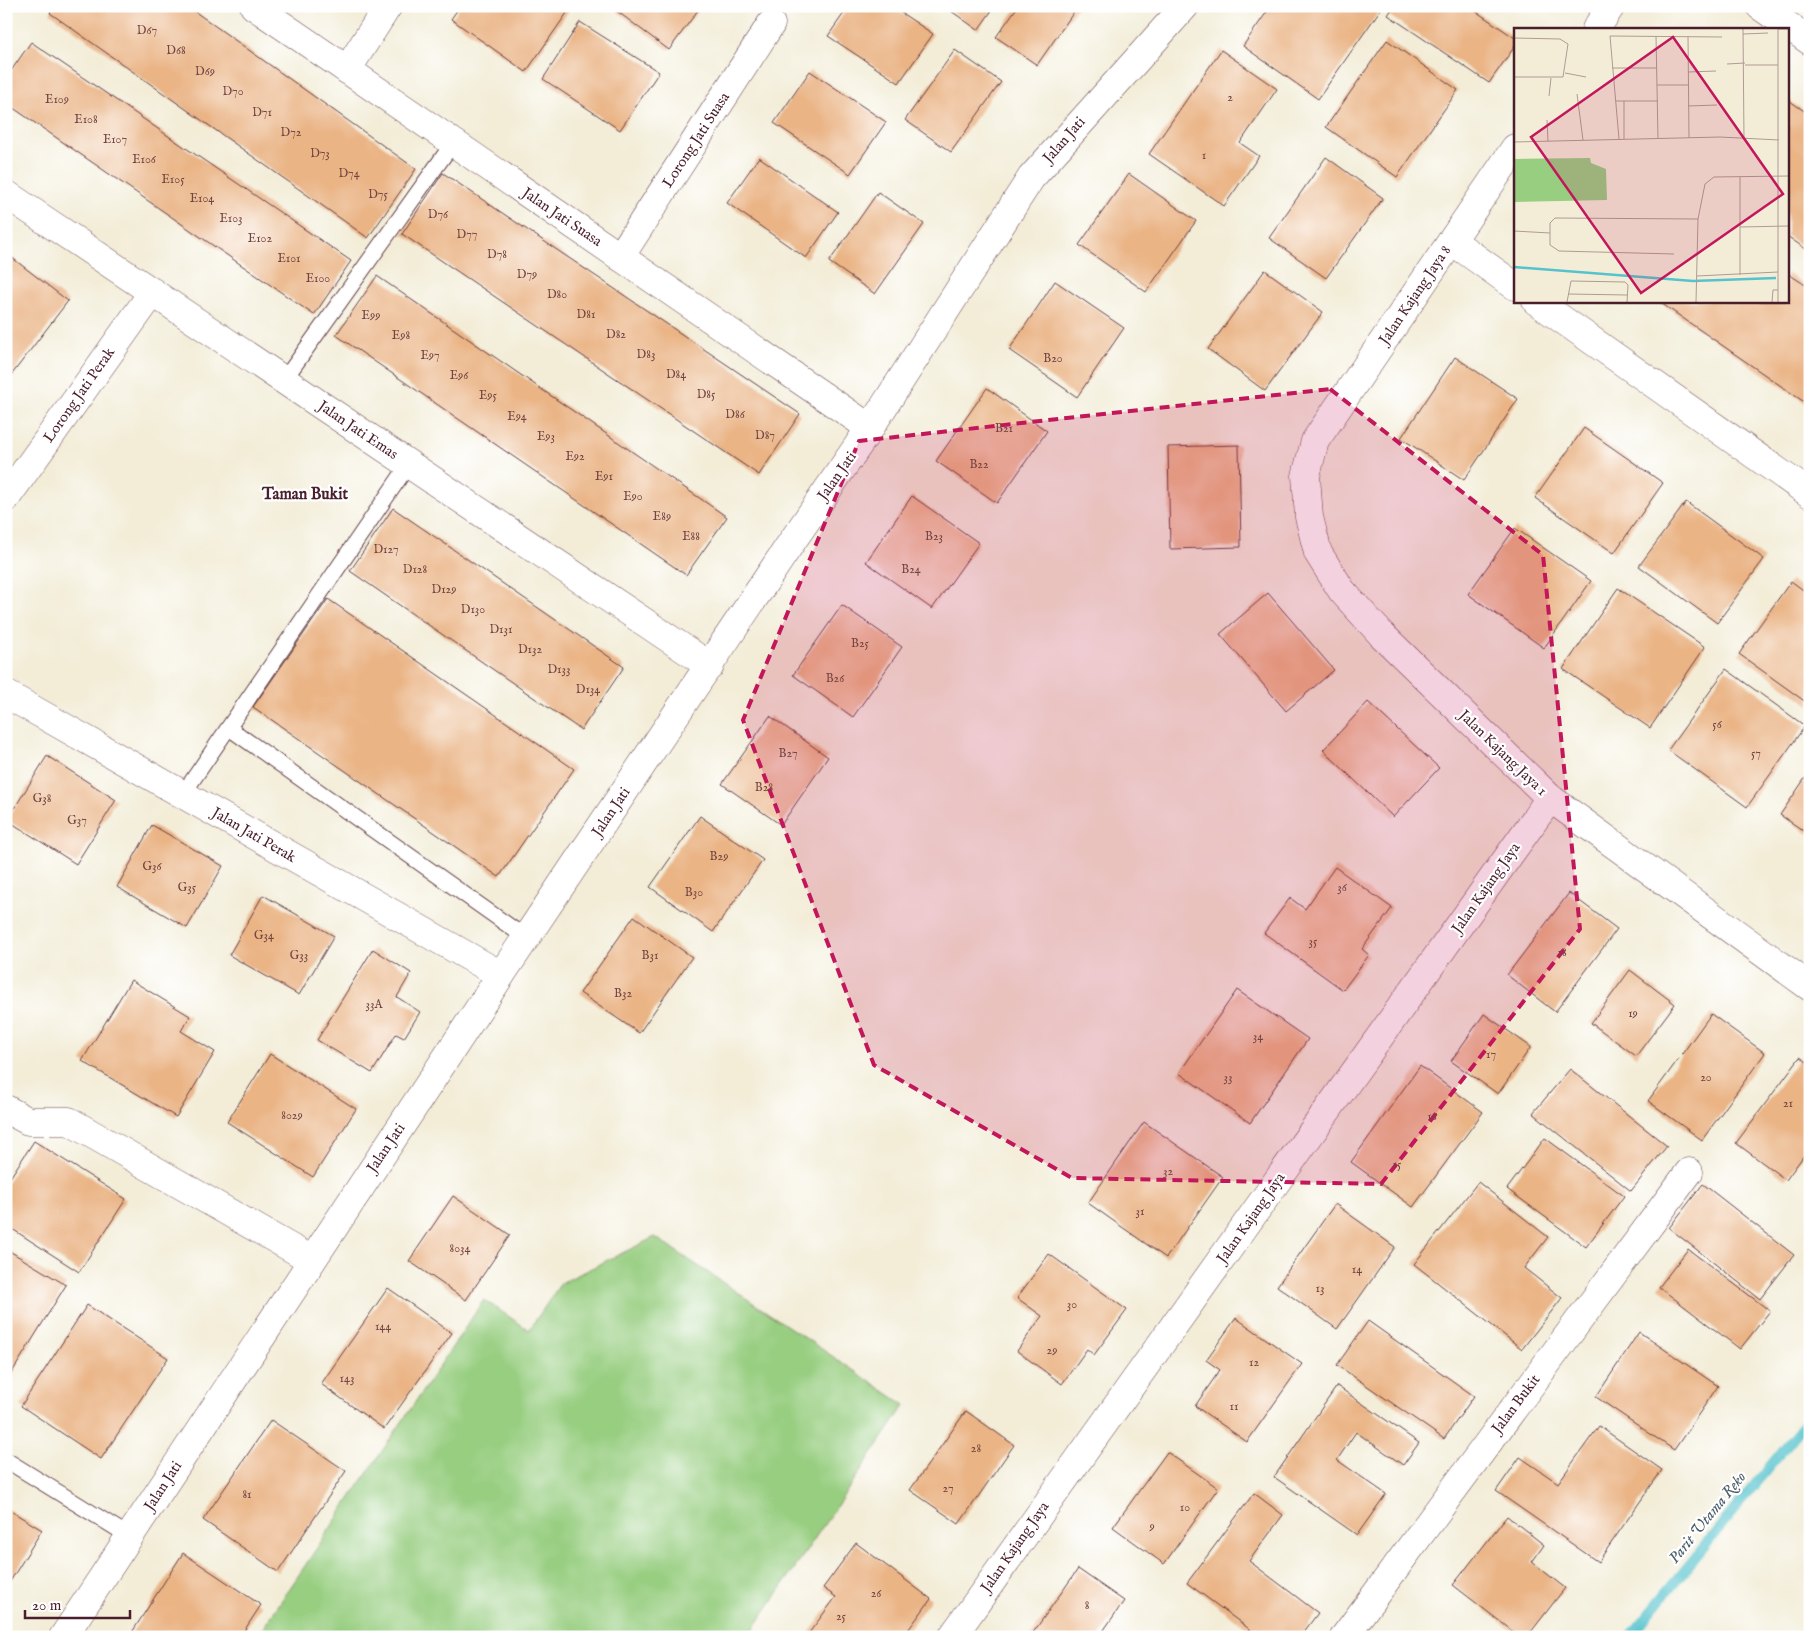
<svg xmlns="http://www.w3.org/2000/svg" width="1816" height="1643" font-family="'IM FELL English',serif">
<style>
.green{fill:#97ce80;stroke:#707656}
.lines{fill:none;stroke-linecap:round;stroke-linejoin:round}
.stream{stroke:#55c2cd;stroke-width:10}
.building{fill:#eab485}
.service-casing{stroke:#633e45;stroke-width:17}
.minor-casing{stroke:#633e45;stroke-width:29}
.service{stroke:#fff;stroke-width:15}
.minor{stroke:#fff;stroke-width:28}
.marked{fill:#c2185b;fill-opacity:0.2;stroke:#c2185b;stroke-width:4;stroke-dasharray:10 6;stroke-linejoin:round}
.labels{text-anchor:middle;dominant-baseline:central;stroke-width:4.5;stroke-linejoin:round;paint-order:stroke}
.number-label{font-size:12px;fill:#724442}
.street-label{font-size:15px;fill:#4a1f2b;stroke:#fff}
.neighbourhood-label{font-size:16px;font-weight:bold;fill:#4a1f2b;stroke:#fff}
.water-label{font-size:16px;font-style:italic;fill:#4e606c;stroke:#fff}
.inset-river{fill:none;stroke:#55c2cd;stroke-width:2.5}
.inset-road{fill:none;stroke:#af9b93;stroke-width:1}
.view{fill:#c2185b;fill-opacity:0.15;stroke:#c2185b;stroke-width:2.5}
.inset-edge{fill:none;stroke:#4a1f2b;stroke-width:2.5}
</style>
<rect width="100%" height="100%" fill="#fff"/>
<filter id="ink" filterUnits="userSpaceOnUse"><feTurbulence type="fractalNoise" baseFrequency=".02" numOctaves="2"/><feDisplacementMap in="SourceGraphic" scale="10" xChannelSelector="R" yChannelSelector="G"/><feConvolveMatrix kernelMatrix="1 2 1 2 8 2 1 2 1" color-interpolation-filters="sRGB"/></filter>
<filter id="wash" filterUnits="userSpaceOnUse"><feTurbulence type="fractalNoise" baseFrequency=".0096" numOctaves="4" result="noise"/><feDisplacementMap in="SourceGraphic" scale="20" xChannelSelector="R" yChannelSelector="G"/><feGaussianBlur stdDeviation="1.12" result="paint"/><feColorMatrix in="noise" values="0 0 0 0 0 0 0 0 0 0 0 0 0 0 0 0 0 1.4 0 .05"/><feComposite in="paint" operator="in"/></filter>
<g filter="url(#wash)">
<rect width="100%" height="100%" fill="#f3edd8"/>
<polygon class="green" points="655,1237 905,1405 748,1637 257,1637 484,1300 529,1330 561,1283"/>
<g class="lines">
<polyline class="stream" points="1630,1637 1810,1417"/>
</g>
<g id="blocks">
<g class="building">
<polygon points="55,6 187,6 416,169 368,238 50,13"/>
<polygon points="460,6 563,6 569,10 526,72 451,19"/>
<polygon points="610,6 701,6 669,50"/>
<polygon points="849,6 891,6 933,34 899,83 828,36"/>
<polygon points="944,6 995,6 978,30"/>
<polygon points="1018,6 1078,6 1037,65 996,37"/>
<polygon points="1271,6 1383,6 1318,99 1243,46"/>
<polygon points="1394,6 1468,6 1515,38 1515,46 1489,83 1388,15"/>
<polygon points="580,22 659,72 620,130 543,79"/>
<polygon points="1387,40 1458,90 1397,177 1326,127"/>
<polygon points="31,42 351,261 314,315 6,103 6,78"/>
<polygon points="955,50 1001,82 951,152 905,120"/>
<polygon points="1221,50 1277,89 1240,143 1259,156 1224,206 1149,154"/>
<polygon points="810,71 886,122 850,174 774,123"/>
<polygon points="1787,99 1810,115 1810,252 1787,236"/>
<polygon points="759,157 838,212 806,258 727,203"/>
<polygon points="1326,157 1383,198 1326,278 1269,238"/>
<polygon points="443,173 800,414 759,475 402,234"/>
<polygon points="1129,174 1196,221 1146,292 1079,245"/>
<polygon points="878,192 924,224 875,294 829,262"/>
<polygon points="11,257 68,301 6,382 6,263"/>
<polygon points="1265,270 1323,312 1265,391 1208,349"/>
<polygon points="1787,273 1810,288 1810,406 1658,301 1787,301"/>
<polygon points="377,276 727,517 686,575 336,335"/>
<polygon points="1055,281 1124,328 1077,397 1009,350"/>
<polygon points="1455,357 1518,399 1464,480 1401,438"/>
<polygon points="987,388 1047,431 997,503 936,461"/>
<polygon points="1584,428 1663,483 1614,553 1535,498"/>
<polygon points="1239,445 1241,547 1170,549 1168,447"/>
<polygon points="912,496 979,543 932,609 866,562"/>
<polygon points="1686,502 1764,559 1717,623 1639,566"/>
<polygon points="393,508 624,667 581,730 350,571"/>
<polygon points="1515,528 1591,581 1544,648 1468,594"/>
<polygon points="1791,581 1810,595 1810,705 1739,654"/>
<polygon points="1618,588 1705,647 1650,728 1563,669"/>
<polygon points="1268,593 1334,670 1286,711 1220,634"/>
<polygon points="328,599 574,769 499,877 253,707"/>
<polygon points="842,605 902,647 853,717 793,675"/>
<polygon points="1726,669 1805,726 1747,807 1668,750"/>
<polygon points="1368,702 1439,768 1393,817 1323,750"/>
<polygon points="770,716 828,757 781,825 722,784"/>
<polygon points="47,756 116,800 76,864 7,820"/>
<polygon points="1810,771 1810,835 1780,815"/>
<polygon points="700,816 763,860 713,932 650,887"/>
<polygon points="152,825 223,866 187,928 117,887"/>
<polygon points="1335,867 1392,908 1362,949 1369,955 1343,990 1264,933 1290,898 1305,909"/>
<polygon points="1569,893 1617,929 1555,1012 1507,975"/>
<polygon points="263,895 334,936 299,995 229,955"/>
<polygon points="634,916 692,957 639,1033 580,993"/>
<polygon points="373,949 411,973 397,997 420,1012 404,1038 396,1034 372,1073 317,1040"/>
<polygon points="1630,970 1675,1004 1636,1056 1591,1023"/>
<polygon points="131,980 190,1016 181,1031 215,1052 176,1117 82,1061"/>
<polygon points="1237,990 1308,1039 1250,1123 1179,1073"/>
<polygon points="1484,1014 1531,1047 1498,1094 1451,1061"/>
<polygon points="1711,1014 1765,1053 1702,1140 1648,1101"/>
<polygon points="270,1054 356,1109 313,1177 227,1122"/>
<polygon points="1800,1057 1810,1064 1810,1147 1786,1180 1736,1143"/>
<polygon points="1420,1066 1483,1112 1413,1207 1351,1162"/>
<polygon points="1570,1069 1667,1146 1631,1191 1533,1113"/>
<polygon points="1144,1122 1223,1177 1166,1258 1088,1203"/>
<polygon points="1545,1138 1624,1196 1586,1247 1507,1189"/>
<polygon points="34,1141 126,1199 79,1272 6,1225 6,1184"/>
<polygon points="1478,1182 1548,1237 1524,1268 1562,1298 1522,1349 1414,1264"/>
<polygon points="1703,1184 1794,1255 1760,1299 1669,1228"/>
<polygon points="453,1196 510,1235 466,1300 409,1261"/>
<polygon points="1335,1204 1395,1247 1337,1329 1277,1286"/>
<polygon points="6,1249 66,1285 11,1374 6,1372"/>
<polygon points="1688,1249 1770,1311 1740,1349 1659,1287"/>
<polygon points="1049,1254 1127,1310 1094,1355 1087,1349 1062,1384 1017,1351 1042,1316 1017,1298"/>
<polygon points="388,1288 452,1333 384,1429 321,1384"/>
<polygon points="87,1305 168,1358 101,1459 21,1406"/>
<polygon points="1236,1318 1302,1364 1247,1442 1195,1406 1220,1370 1206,1360"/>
<polygon points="1368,1321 1474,1396 1444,1439 1337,1365"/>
<polygon points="1639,1332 1718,1386 1674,1450 1596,1397"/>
<polygon points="1337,1386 1419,1443 1403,1465 1356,1432 1337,1460 1386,1494 1357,1535 1274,1477"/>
<polygon points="966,1411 1014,1445 959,1524 910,1490"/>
<polygon points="271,1420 346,1471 278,1572 203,1520"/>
<polygon points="1599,1426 1662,1470 1598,1562 1496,1491 1520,1457 1558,1483"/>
<polygon points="1167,1452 1218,1488 1164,1564 1113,1527"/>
<polygon points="1254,1493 1283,1515 1249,1561 1318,1613 1300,1637 1260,1637 1187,1583"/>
<polygon points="6,1508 42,1530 6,1588"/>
<polygon points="1507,1516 1544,1545 1532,1562 1565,1588 1527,1637 1520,1637 1453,1585"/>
<polygon points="856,1543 931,1599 903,1637 889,1637 887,1635 885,1637 806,1637 836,1597 823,1588"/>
<polygon points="183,1553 261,1605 240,1637 129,1637"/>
<polygon points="1078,1569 1124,1601 1099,1637 1030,1637"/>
</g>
</g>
</g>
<g filter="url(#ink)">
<use href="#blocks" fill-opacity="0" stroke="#633e45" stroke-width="1"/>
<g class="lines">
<g class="service-casing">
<g id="service">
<polyline points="284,380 453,143"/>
<polyline points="229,728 526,938"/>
<polyline points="183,794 409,464"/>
<polyline points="6,1460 129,1536"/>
</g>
</g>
<g class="minor-casing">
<g id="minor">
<polyline points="254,6 870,428"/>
<polyline points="1760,6 1810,41"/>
<polyline points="1596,29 1611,6"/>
<polyline points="347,70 388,6"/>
<polyline points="1515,148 1315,441 1306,476 1309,517 1318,553 1342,591 1382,635 1550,798 1810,987"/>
<polyline points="6,194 710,666"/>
<polyline points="1452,241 1515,286"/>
<polyline points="620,257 771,24"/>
<polyline points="1536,301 1810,494"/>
<polyline points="6,498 153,292"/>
<polyline points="6,694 501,975"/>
<polyline points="6,1109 28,1121 69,1121 312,1260"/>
<polyline points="63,1637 501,975 791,543 870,428 1031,178 1185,6"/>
<polyline points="952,1637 1550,798"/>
<polyline points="1344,1637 1689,1172"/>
</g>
</g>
<use href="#service" class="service"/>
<use href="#minor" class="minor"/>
</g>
</g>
<path class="marked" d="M1330,389L1543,555L1580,929L1381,1184L1072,1178L874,1065L743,720L859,441Z"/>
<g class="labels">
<g class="number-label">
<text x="147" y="30">D67</text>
<text x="176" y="50">D68</text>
<text x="205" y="71">D69</text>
<text x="233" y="91">D70</text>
<text x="1230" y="97">2</text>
<text x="57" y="99">E109</text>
<text x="262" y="112">D71</text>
<text x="86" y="119">E108</text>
<text x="291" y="132">D72</text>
<text x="115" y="139">E107</text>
<text x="320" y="153">D73</text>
<text x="1204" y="155">1</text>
<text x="144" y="159">E106</text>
<text x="349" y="173">D74</text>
<text x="173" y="179">E105</text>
<text x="378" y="194">D75</text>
<text x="202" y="198">E104</text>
<text x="438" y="214">D76</text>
<text x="231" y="218">E103</text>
<text x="467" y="234">D77</text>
<text x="260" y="238">E102</text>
<text x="497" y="254">D78</text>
<text x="289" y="258">E101</text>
<text x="527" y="274">D79</text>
<text x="318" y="278">E100</text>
<text x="557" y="294">D80</text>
<text x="586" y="314">D81</text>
<text x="371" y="315">E99</text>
<text x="616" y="334">D82</text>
<text x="401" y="335">E98</text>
<text x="646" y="354">D83</text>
<text x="430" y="355">E97</text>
<text x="1053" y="358">B20</text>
<text x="676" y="374">D84</text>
<text x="459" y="375">E96</text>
<text x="706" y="394">D85</text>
<text x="488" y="395">E95</text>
<text x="735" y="414">D86</text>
<text x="517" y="416">E94</text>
<text x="1004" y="428">B21</text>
<text x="765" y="435">D87</text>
<text x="546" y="436">E93</text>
<text x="575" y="456">E92</text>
<text x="979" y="464">B22</text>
<text x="604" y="476">E91</text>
<text x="633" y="496">E90</text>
<text x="662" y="516">E89</text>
<text x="691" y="536">E88</text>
<text x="934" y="536">B23</text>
<text x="386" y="549">D127</text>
<text x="415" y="569">D128</text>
<text x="911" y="569">B24</text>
<text x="444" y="589">D129</text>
<text x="473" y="609">D130</text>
<text x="501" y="629">D131</text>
<text x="860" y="643">B25</text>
<text x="530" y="649">D132</text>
<text x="559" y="669">D133</text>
<text x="835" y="678">B26</text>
<text x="588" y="689">D134</text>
<text x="1717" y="724">56</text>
<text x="788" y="753">B27</text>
<text x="1756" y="753">57</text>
<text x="764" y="787">B28</text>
<text x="42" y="798">G38</text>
<text x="77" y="820">G37</text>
<text x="719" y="856">B29</text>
<text x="152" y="866">G36</text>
<text x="187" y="887">G35</text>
<text x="1342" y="887">36</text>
<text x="694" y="892">B30</text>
<text x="264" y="935">G34</text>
<text x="1313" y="941">35</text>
<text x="1562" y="952">18</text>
<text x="299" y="955">G33</text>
<text x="650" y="955">B31</text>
<text x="623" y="993">B32</text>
<text x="374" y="1004">33A</text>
<text x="1633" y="1013">19</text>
<text x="1258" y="1036">34</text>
<text x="1491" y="1054">17</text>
<text x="1228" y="1077">33</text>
<text x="1706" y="1077">20</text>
<text x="1788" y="1103">21</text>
<text x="292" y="1115">8029</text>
<text x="1432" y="1116">16</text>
<text x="1397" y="1164">15</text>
<text x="1168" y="1171">32</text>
<text x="1140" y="1211">31</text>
<text x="460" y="1248">8034</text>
<text x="1357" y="1269">14</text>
<text x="1320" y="1288">13</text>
<text x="1072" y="1304">30</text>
<text x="383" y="1326">144</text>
<text x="1052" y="1350">29</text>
<text x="1254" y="1362">12</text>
<text x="347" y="1378">143</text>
<text x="1234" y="1406">11</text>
<text x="976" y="1448">28</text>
<text x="948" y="1488">27</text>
<text x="247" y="1494">81</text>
<text x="1185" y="1507">10</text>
<text x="1152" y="1526">9</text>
<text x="876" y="1593">26</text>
<text x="1087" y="1605">8</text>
<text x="841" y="1616">25</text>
</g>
<g class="street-label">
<text transform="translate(696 140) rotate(-57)">Lorong Jati Suasa</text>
<text transform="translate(1064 140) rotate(-49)">Jalan Jati</text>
<text transform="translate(562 217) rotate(34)">Jalan Jati Suasa</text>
<text transform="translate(1415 295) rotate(-56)">Jalan Kajang Jaya 8</text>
<text transform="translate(79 395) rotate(-55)">Lorong Jati Perak</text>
<text transform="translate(358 430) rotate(34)">Jalan Jati Emas</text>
<text transform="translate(837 476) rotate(-55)">Jalan Jati</text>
<text transform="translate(1503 753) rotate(44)">Jalan Kajang Jaya 1</text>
<text transform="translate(611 812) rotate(-56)">Jalan Jati</text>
<text transform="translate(254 835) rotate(30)">Jalan Jati Perak</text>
<text transform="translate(1486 888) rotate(-55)">Jalan Kajang Jaya</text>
<text transform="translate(386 1148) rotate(-56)">Jalan Jati</text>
<text transform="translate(1251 1218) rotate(-55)">Jalan Kajang Jaya</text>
<text transform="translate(1516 1404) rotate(-53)">Jalan Bukit</text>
<text transform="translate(163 1486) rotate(-57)">Jalan Jati</text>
<text transform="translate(1015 1547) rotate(-55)">Jalan Kajang Jaya</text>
</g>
<g class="neighbourhood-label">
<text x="305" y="495">Taman Bukit</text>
</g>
<g class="water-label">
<text transform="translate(1708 1518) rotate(-51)">Parit Utama Reko</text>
</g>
</g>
<g transform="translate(1514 28)">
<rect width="275" height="275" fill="#f3edd8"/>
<path d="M76,130L77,135L92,141L93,172L0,174V131Z" fill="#97ce80"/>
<path class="inset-river" d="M0,239L179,253L262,250"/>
<path class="inset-road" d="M229,1L230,112M229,6L254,5M142,8L144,111M174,8L175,110M0,10L46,11L54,16L49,49H0M213,36L231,35M231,37H264M98,40H143M174,44L202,43M51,45L72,49M143,57H174M63,66L69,112M35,68L37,50M102,73H144M174,78L203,77M33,92L34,113M105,111L96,8L208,9M110,111V73M0,114L206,109L265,112M226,199L275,198M0,203L36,205M160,226L45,223L36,217V195L41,190L184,191M226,247V149M183,248L264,244M54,266L114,267M53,274L57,253L111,254L114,257L113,274M182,274L184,191L191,156L200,149L275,148M258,274L259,262H264M264,274V1H275"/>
<path class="view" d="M159,9L269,166L127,265L17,109Z"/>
<rect width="275" height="275" class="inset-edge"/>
</g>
<rect width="1816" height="1643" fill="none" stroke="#fff" stroke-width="25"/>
<path d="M25 1610v8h105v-8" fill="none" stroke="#4a1f2b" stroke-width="2.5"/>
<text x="32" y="1610" font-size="15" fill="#4a1f2b" stroke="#ffffff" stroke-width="4" paint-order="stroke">20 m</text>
</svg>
